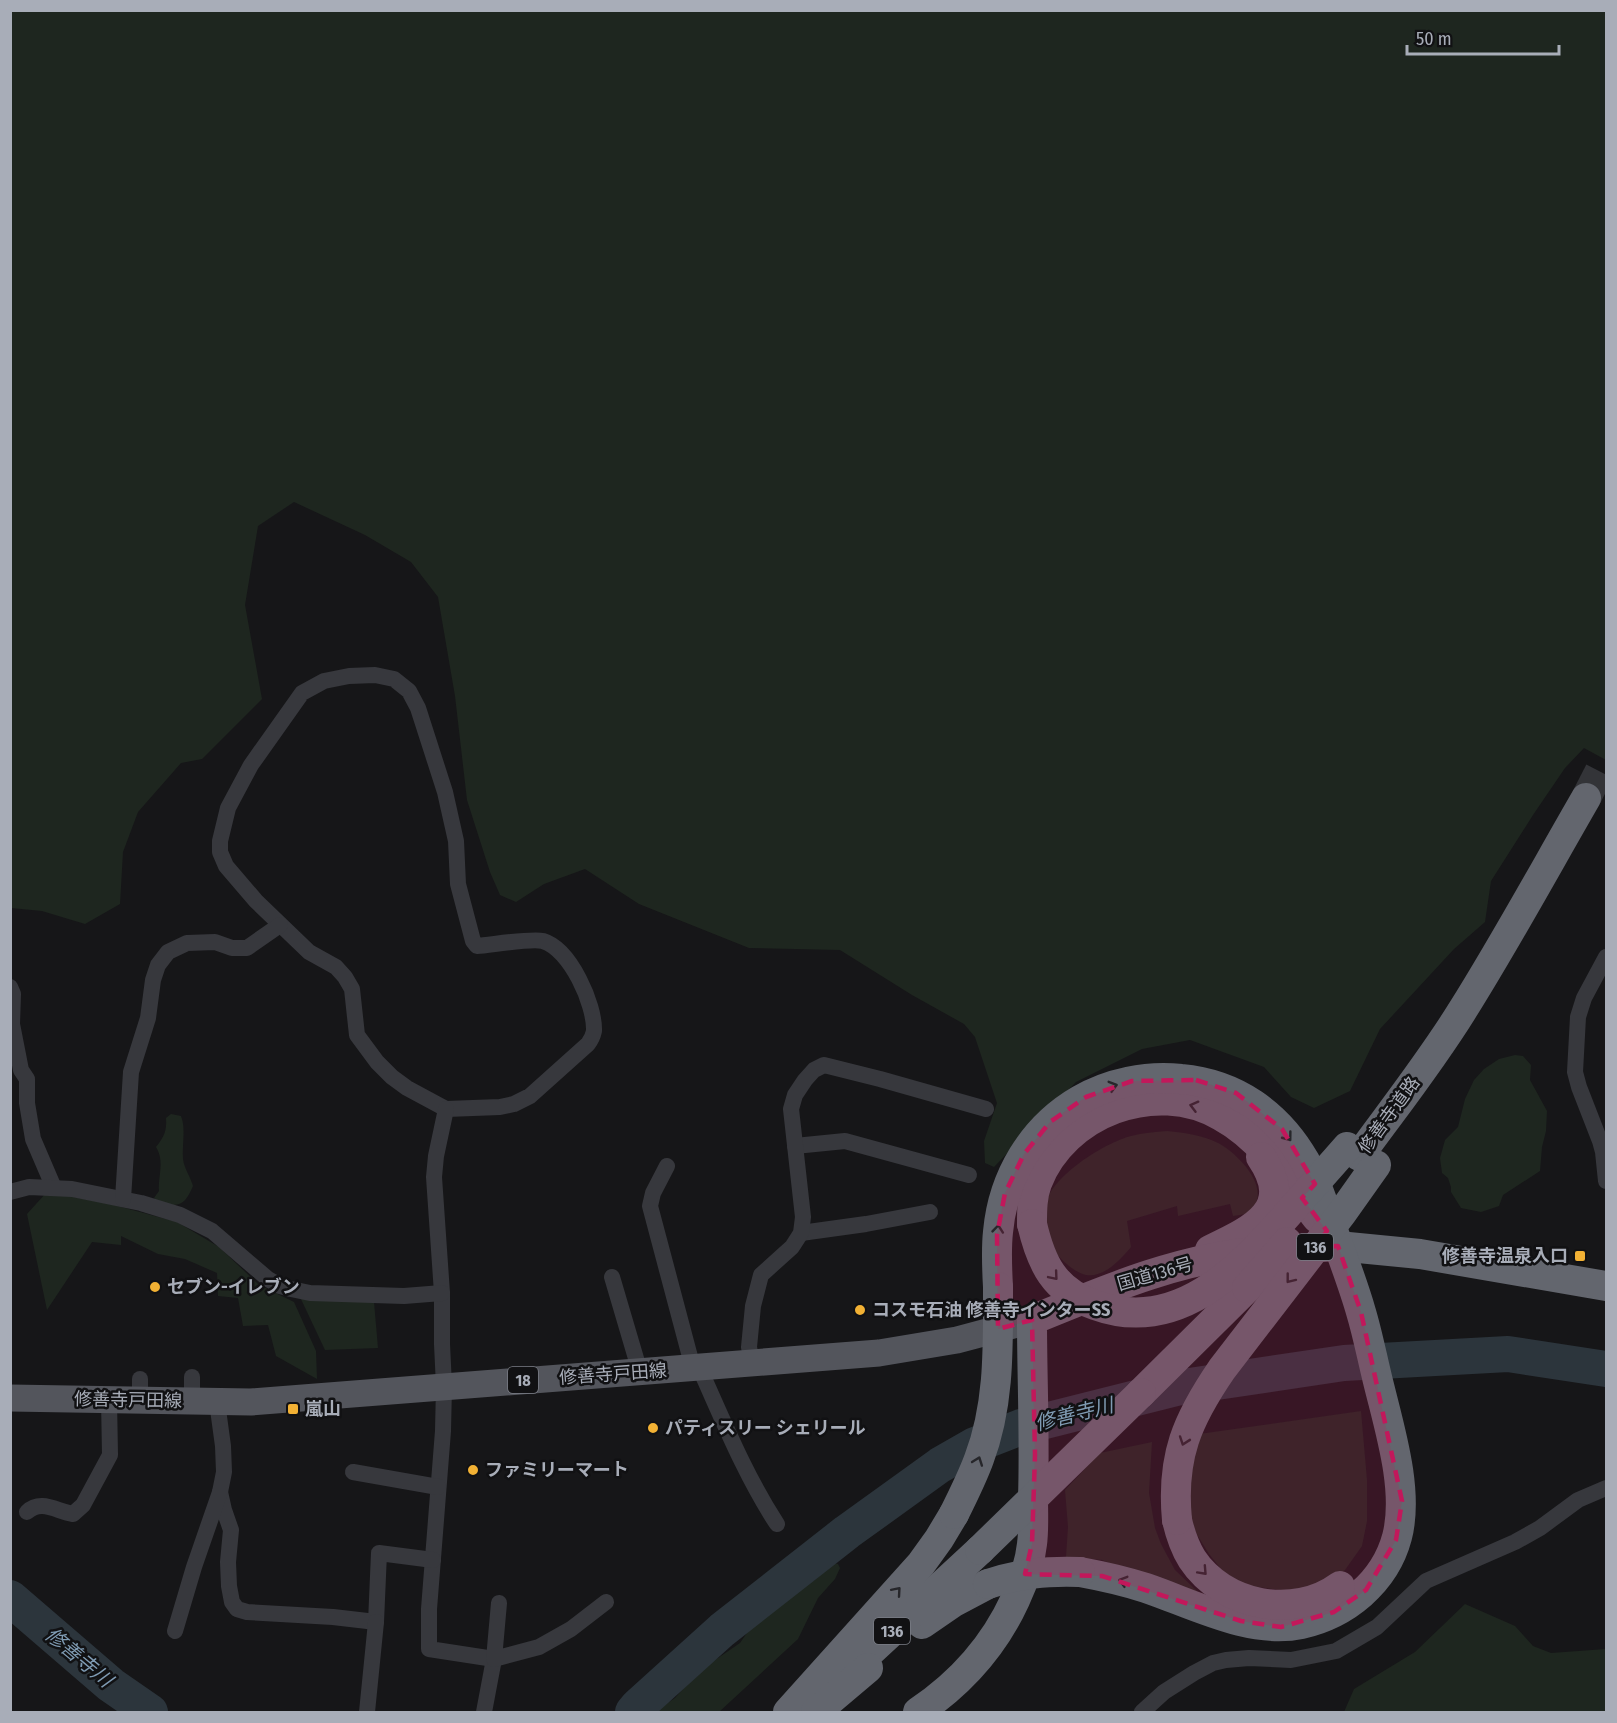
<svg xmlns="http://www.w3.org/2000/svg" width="1617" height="1723" font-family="'Fira Sans Condensed','Noto Sans JP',sans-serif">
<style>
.green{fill:#1e261f}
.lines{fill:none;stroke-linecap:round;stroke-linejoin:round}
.river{stroke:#2c353c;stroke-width:36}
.highway-tunnel{stroke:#333438;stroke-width:30;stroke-dasharray:30 15;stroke-linecap:butt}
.street{stroke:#37383d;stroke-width:16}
.primary{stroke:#53555c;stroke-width:27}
.highway{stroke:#63666e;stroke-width:30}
.highway-bridge{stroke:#63666e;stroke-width:30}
.oneway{stroke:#26262a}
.marked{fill:#c2185b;fill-opacity:0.2;stroke:#c2185b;stroke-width:4.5;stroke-dasharray:12 8;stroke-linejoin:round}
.poi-dot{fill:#f2b134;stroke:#111113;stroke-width:2}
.labels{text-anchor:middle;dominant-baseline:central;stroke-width:5;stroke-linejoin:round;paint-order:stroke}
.shield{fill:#111113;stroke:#7b7e86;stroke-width:1.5}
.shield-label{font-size:16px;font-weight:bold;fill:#a8adb8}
.street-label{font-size:18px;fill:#a8adb8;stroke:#111113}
.poi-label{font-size:18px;font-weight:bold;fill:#a8adb8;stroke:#111113;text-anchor:start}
.water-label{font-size:20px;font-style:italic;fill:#7f9bb3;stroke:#111113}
</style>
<rect width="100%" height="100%" fill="#161618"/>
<g class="green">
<polygon points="10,11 1606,11 1606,760 1584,748 1565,768 1533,815 1491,881 1485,922 1454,949 1380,1029 1350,1091 1314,1108 1291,1097 1264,1067 1190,1040 1142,1049 1076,1082 994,1167 985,1163 984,1141 997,1103 975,1037 964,1024 912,995 840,950 749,948 639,904 585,869 544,884 516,902 500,895 490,872 467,800 455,696 438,597 411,562 365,535 294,502 258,526 245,605 262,699 202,759 181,763 138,812 123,852 120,904 85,924 42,911 11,908"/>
<polygon points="1515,1055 1523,1056 1531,1065 1530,1080 1547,1111 1546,1131 1542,1147 1540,1171 1503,1195 1499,1206 1481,1212 1461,1208 1451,1192 1451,1187 1448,1178 1442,1173 1440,1158 1445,1140 1458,1127 1465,1099 1474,1080 1484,1069 1499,1059"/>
<path d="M171,1114L181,1116C186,1128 182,1145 183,1159C184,1168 191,1178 193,1186C184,1207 179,1206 158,1204L154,1198L159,1191C158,1175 165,1162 156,1147C164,1137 167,1131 166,1118Z"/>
<path d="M1167,1131C1185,1133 1202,1135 1218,1143C1236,1152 1269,1185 1254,1206C1252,1209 1250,1212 1247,1213C1244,1215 1237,1215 1233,1216L1230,1204L1178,1216L1177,1206L1127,1221L1131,1247C1121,1259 1104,1278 1086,1275C1074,1273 1053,1253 1049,1243C1046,1236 1044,1213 1045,1206C1050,1177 1104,1143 1131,1136C1143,1133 1155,1132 1167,1131Z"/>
<polygon points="46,1193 58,1194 114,1205 177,1222 219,1247 259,1285 294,1302 316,1351 317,1379 276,1356 268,1325 243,1326 238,1298 218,1296 217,1273 185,1259 158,1254 121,1236 121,1245 92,1242 47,1310 27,1214"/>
<polygon points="300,1297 374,1302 378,1348 325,1350"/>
<polygon points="1361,1411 1367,1480 1367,1521 1362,1546 1345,1570 1324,1586 1300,1593 1243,1585 1225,1574 1209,1554 1196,1533 1187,1505 1186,1469 1199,1434"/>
<polygon points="1152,1442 1149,1493 1155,1528 1161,1544 1175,1570 1197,1591 1198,1595 1139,1576 1102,1560 1066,1557 1068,1527 1065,1490 1100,1453"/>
<polygon points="830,1562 838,1564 840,1568 835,1579 818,1598 798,1639 719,1712 654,1712 675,1698 699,1671 740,1643 756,1620 775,1600 815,1580"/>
<polygon points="1465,1604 1515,1626 1533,1646 1551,1653 1606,1649 1606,1712 1344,1712 1354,1689 1415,1652"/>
</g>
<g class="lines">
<g class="river">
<polyline points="10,1598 111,1685 150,1712"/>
<polyline points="633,1712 638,1706 722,1630 847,1532 940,1465 975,1445 1021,1427 1176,1388 1344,1363 1508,1354 1606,1369"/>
</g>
<polyline class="highway-tunnel" points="1586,798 1606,759"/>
<g class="street">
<path d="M375,675L394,679L409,691L418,708L445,792L456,841L458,884L473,941L477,946C491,945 531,938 543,941C570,949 595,1004 594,1031C593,1036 591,1040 588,1044L530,1096L514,1104L500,1107L446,1109L407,1088L392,1077L377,1062L357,1035L352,989L345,977L336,967L309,952L256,901L226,866L220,852V841L228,808L251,765L302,693L324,681L349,676Z"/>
<polyline points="1606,957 1584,998 1578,1017 1575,1072 1579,1087 1600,1141 1603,1152 1606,1181"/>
<polyline points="10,987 13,994 12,1024 21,1070 27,1079 27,1103 33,1139 54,1188"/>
<polyline points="446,1109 436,1156 434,1177 442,1293 442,1344 444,1386 443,1431 429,1609 429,1649 494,1659 484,1712"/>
<polyline points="795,1146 845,1141 969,1175"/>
<polyline points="667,1166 653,1193 650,1206 693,1368"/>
<polyline points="10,1192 29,1187 72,1189 141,1203 180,1215 212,1231 268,1279 280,1286 291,1289 310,1293 404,1296 442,1293"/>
<polyline points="123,1199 131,1072 148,1018 153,980 158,965 168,952 187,943 215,942 232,948 247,948 280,925"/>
<polyline points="801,1233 866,1224 930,1212"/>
<polyline points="612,1277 640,1372"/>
<polyline points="752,1363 749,1347 753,1306 761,1275 792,1247 801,1233 803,1217 791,1109 795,1095 805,1080 814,1070 824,1065 880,1079 986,1109"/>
<path d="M699,1367C723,1420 745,1475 777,1524"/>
<polyline points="192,1377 192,1401"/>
<polyline points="140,1400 140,1379"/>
<polyline points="353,1472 438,1487"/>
<polyline points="220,1492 224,1510 231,1530 228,1562 229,1586 232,1602 237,1609 247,1612 333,1617 376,1622 379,1553 433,1560"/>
<path d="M27,1512C41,1499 56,1511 73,1514L83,1505L110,1455L109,1400"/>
<polyline points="499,1603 494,1659 539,1647 571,1629 606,1602"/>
<polyline points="175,1631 194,1567 220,1492 224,1472 223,1446 217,1402"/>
<polyline points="367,1712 376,1622"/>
<polyline points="1142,1712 1164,1692 1194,1673 1213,1663 1226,1660 1249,1658 1291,1660 1336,1651 1377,1627 1426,1581 1515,1542 1540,1528 1578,1500 1606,1488"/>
</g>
<polyline class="primary" points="10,1398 251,1402 879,1353 957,1340 1032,1320"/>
<g class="highway">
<path d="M1359,1156C1394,1108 1431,1061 1462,1011C1506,941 1545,869 1586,798"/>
<path d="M1032,1224C1032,1210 1032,1196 1037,1183C1064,1113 1155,1078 1221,1116C1263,1139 1289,1181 1317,1218"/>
<polyline points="1321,1247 1338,1246 1420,1254 1606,1286"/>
<path d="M1210,1250C1252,1230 1297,1210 1261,1157"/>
<path d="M998,1287C997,1269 996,1250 998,1232C1003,1177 1032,1128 1080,1100C1109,1083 1147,1075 1181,1079C1236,1084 1278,1114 1305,1161C1318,1184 1325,1211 1335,1236C1344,1261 1354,1287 1361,1312C1367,1332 1371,1352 1376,1373C1387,1421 1410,1488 1397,1537C1385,1582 1346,1614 1301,1624C1251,1635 1193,1604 1146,1588C1124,1581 1102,1576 1080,1572"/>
<polyline points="1141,1393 1247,1288"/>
<path d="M1177,1520C1180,1533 1184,1546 1192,1559C1223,1606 1294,1620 1340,1586"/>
<polyline points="922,1624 954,1602 988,1584"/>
<polyline points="846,1674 980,1550"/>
<polyline points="788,1712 921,1564 939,1539 954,1514"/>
<polyline points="816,1712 868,1668"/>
<path d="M918,1712C961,1683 993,1648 1015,1600C1023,1583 1030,1563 1032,1544C1034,1529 1033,1513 1033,1498C1035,1439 1032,1379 1032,1320C1107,1289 1182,1257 1264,1251"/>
</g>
<g class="highway-bridge">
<path d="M1032,1224C1041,1263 1054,1291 1095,1305C1177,1335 1238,1270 1287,1215C1307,1192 1327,1170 1347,1147"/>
<polyline points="1247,1288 1287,1242"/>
<path d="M954,1514C963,1496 972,1478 979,1459C1000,1404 998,1345 998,1287"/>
<path d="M1177,1520C1171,1457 1187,1420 1222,1369L1342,1213L1376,1165"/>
<polyline points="980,1550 1141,1393"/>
<path d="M988,1584C1022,1573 1045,1571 1080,1572"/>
</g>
</g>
<defs><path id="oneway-chevron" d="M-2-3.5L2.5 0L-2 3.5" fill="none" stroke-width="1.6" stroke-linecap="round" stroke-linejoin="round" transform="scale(1.5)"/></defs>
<g class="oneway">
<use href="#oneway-chevron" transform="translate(1113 1086) rotate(-16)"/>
<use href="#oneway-chevron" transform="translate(1194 1106) rotate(-165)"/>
<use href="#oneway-chevron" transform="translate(1288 1137) rotate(53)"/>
<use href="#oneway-chevron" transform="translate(998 1229) rotate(-84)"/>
<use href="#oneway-chevron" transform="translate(1054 1276) rotate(50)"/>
<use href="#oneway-chevron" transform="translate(1290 1279) rotate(128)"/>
<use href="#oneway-chevron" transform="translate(1184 1441) rotate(109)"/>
<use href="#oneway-chevron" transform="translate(978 1461) rotate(-70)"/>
<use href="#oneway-chevron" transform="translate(1203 1571) rotate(47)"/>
<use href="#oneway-chevron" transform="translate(1123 1581) rotate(-164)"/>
<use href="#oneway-chevron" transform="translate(897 1591) rotate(-49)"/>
</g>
<path class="marked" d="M1196,1080L1236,1093L1282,1129L1315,1184L1302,1198L1327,1231L1315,1247L1338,1246L1361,1312L1402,1501L1396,1540L1366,1590L1334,1612L1281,1627L1241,1621L1102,1576L1025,1574L1032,1544L1035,1455L1032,1320L998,1329L997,1235L1005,1193L1024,1154L1050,1122L1086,1097L1132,1081Z"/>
<g class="poi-dot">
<rect x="1574" y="1250" width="12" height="12" rx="3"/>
<circle cx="155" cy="1287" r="6"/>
<circle cx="860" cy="1310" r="6"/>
<rect x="287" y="1403" width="12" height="12" rx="3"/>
<circle cx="653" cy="1428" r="6"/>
<circle cx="473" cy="1470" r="6"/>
</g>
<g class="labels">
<g class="shield">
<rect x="1297" y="1234" width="36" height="26" rx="4.5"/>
<rect x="508" y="1367" width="30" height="26" rx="4.5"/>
<rect x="874" y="1618" width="36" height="26" rx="4.5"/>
</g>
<g class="shield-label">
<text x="1315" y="1247">136</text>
<text x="523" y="1380">18</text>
<text x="892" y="1631">136</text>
</g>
<g class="street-label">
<text transform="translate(1389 1115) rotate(-54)">修善寺道路</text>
<text transform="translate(1155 1274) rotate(-16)">国道136号</text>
<text transform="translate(613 1374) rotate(-4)">修善寺戸田線</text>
<text transform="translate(128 1400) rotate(1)">修善寺戸田線</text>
</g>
<g class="poi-label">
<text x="1568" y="1256" text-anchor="end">修善寺温泉入口</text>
<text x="167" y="1287">セブン-イレブン</text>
<text x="872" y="1310">コスモ石油 修善寺インターSS</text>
<text x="305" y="1409">嵐山</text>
<text x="665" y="1428">パティスリー シェリール</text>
<text x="485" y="1470">ファミリーマート</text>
</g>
<g class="water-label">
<text transform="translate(1074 1414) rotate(-14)">修善寺川</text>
<text transform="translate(79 1657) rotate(40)">修善寺川</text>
</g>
</g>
<rect width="1617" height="1723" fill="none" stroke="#a8adb8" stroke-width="24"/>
<path d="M1407 45v9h152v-9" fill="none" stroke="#a8adb8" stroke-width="3"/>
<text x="1416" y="45" font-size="18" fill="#a8adb8" stroke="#111113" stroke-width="4.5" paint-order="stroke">50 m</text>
</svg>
